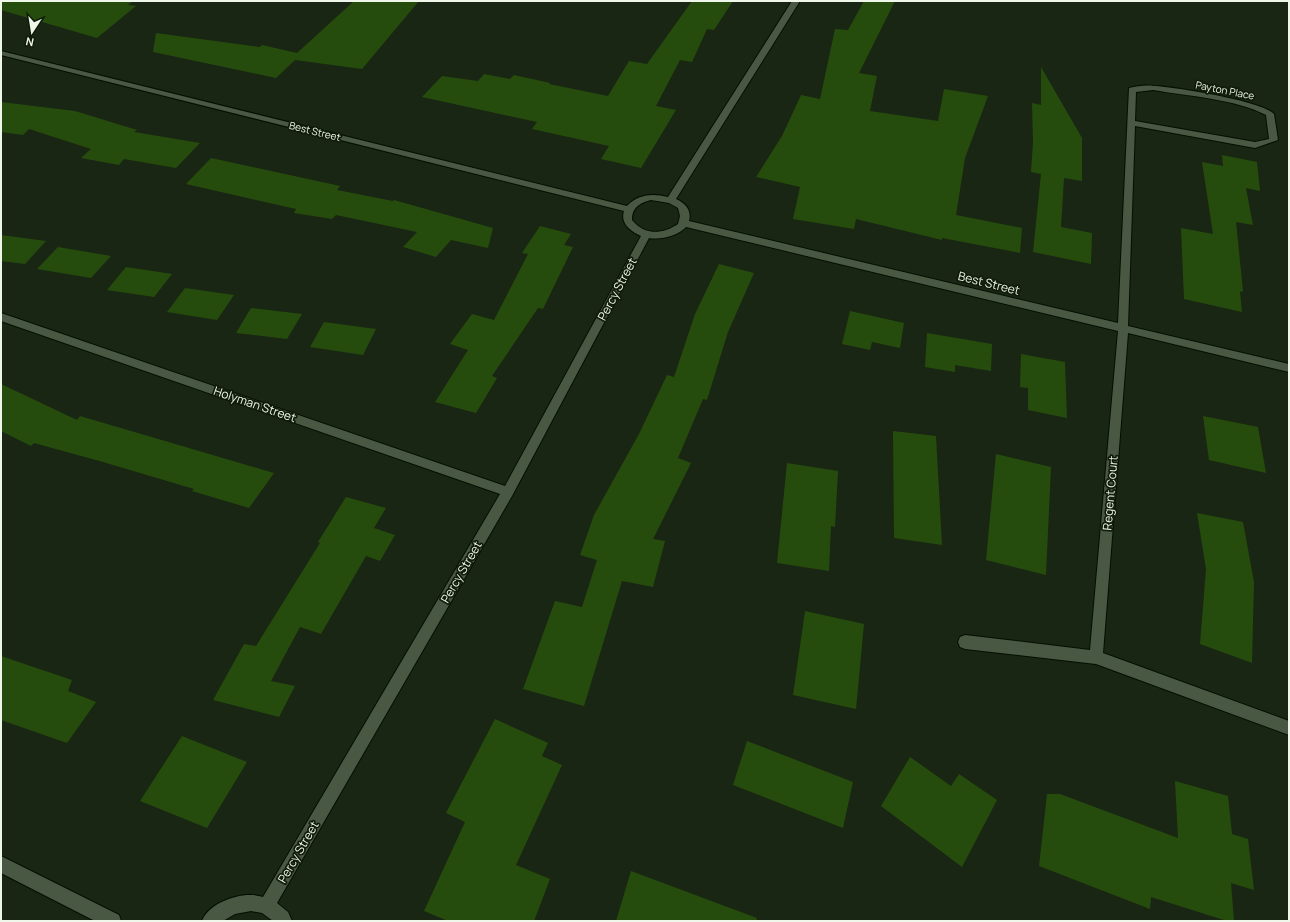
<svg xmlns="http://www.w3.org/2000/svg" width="1290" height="922" font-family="Manrope,sans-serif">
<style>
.building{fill:#264c0d}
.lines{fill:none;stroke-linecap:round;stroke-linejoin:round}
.minor-casing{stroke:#040f01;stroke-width:2}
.minor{fill:#495842;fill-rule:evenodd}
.labels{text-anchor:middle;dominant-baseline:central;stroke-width:3.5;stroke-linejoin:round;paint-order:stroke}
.far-street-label{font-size:10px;fill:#eef7ea;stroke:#101c09}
.street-label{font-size:12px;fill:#eef7ea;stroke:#101c09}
</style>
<rect width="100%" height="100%" fill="#192613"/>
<g class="building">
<polygon points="1,1 133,1 128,5 136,6 97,38 1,10"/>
<polygon points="354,1 419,1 362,69 295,60 276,78 153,52 156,33 260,47 262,45 297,53"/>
<polygon points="692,1 733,1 714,30 707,29 692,62 680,60 656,106 676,110 641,168 601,159 609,146 532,129 537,122 422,97 442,76 478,81 484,74 510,79 514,75 550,83 549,84 608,96 629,61 647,64"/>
<polygon points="864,1 895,1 859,73 877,76 870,111 938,121 944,89 988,96 965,158 956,215 1022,228 1020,253 942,238 942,240 856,219 854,229 793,219 800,187 756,177 782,136 801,95 820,99 835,29 848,30"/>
<polygon points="1041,67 1082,138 1082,181 1064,178 1061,227 1092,233 1091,264 1033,252 1041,174 1031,172 1033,142 1032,103 1041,105"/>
<polygon points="1,102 75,111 137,130 134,132 200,143 176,168 124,159 119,165 81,158 91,149 29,129 23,135 1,132"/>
<polygon points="1222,155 1257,162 1260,191 1246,188 1253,225 1236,222 1243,291 1240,292 1242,312 1184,299 1181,228 1213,234 1202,162 1223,166"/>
<polygon points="211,158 340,186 337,190 393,201 394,200 493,228 488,248 451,240 436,257 403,247 417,232 336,215 332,219 294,213 296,209 186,184"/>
<polygon points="540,226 571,234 564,245 573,247 543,309 538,308 492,376 497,378 476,413 435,402 468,350 450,344 472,314 494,320 528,254 522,253"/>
<polygon points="1,235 46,241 25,264 1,261"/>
<polygon points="58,247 111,256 91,278 37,269"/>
<polygon points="719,264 754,273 728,332 707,400 703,399 678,458 691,463 653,539 665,541 653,587 622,581 584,706 523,689 555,601 582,607 597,560 580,555 594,515 639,434 667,375 674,377 695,314"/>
<polygon points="126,267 172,274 154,297 107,290"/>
<polygon points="185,288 234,295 217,320 167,312"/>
<polygon points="251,308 302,314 287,339 236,333"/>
<polygon points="850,311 904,323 900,348 872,342 870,350 842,344"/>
<polygon points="324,322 376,329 363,355 310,347"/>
<polygon points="927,333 992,344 991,371 955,365 955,372 925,367"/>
<polygon points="1021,354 1065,362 1067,418 1028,410 1028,388 1020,387"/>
<polygon points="1,384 77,420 80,416 274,473 249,508 192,491 194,489 103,462 34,443 31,446 1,431"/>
<polygon points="1203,416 1258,427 1266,473 1209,460"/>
<polygon points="893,431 936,436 942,545 894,538"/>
<polygon points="996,454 1051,467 1046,575 986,560"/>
<polygon points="787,463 838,471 835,527 831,526 829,571 777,563"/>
<polygon points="346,497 386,508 374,528 395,535 380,561 366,556 321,634 300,627 271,681 295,686 279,717 213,700 244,644 256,646 320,543 318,542"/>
<polygon points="1197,513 1243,522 1254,582 1252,663 1200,644 1206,569"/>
<polygon points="805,611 864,624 856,709 793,695"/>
<polygon points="1,656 72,680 68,691 96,702 67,743 1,720"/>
<polygon points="495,719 548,743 542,756 562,765 516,865 550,879 534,921 448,921 424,911 465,822 446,813"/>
<polygon points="182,736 247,762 207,828 140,801"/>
<polygon points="747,741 853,782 843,828 733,785"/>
<polygon points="910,757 951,786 959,774 997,800 962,867 881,806"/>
<polygon points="1175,781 1228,796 1232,834 1248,839 1254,890 1231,883 1234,921 1227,921 1151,897 1150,909 1039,866 1047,794 1060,794 1178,838"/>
<polygon points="631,871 757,918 756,921 616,921"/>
</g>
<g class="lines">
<g class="minor-casing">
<g id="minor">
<path d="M792,1H800L676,199C685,203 692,210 689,221L1118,323L1129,88C1137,86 1146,85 1154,86C1175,87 1262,101 1274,114L1278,140L1255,148L1135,126L1128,326L1289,364V372L1128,333L1103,653L1289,721V735L1096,664L965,649L960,647L958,642L960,637L965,635L1090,650L1118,331L686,227C677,236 662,240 649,238L512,496L277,903L288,912L292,921H273L262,913L251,911L235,914L223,921H202C209,902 244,890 263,897L500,494L1,321V313L505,486L641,236C630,231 620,223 624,211L1,55V51L627,206C638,194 653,193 668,197ZM1153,90C1187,96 1236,99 1266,115L1269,139L1255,142L1135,121L1136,92ZM651,200L669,203L678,208L680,216L678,224C662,235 644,235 632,220C632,207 640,203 651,200Z"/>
<polygon points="1,856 119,915 121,921 95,921 1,873"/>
</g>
</g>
<use href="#minor" class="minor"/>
</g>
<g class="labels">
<g class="far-street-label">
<text transform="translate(1225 90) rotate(11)">Payton Place</text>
<text transform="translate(315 131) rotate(14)">Best Street</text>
</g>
<g class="street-label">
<text transform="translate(989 283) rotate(14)">Best Street</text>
<text transform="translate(617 289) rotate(-62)">Percy Street</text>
<text transform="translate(255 404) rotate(19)">Holyman Street</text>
<text transform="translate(1110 493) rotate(-85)">Regent Court</text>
<text transform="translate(461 572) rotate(-60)">Percy Street</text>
<text transform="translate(298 852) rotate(-60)">Percy Street</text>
</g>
</g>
<rect width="1290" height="922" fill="none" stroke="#eef7ea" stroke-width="4"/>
<g transform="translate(32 32) rotate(192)" stroke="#101c09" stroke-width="3" paint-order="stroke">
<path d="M0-3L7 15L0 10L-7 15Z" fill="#eef7ea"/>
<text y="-6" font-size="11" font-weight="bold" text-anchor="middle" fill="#eef7ea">N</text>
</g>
</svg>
